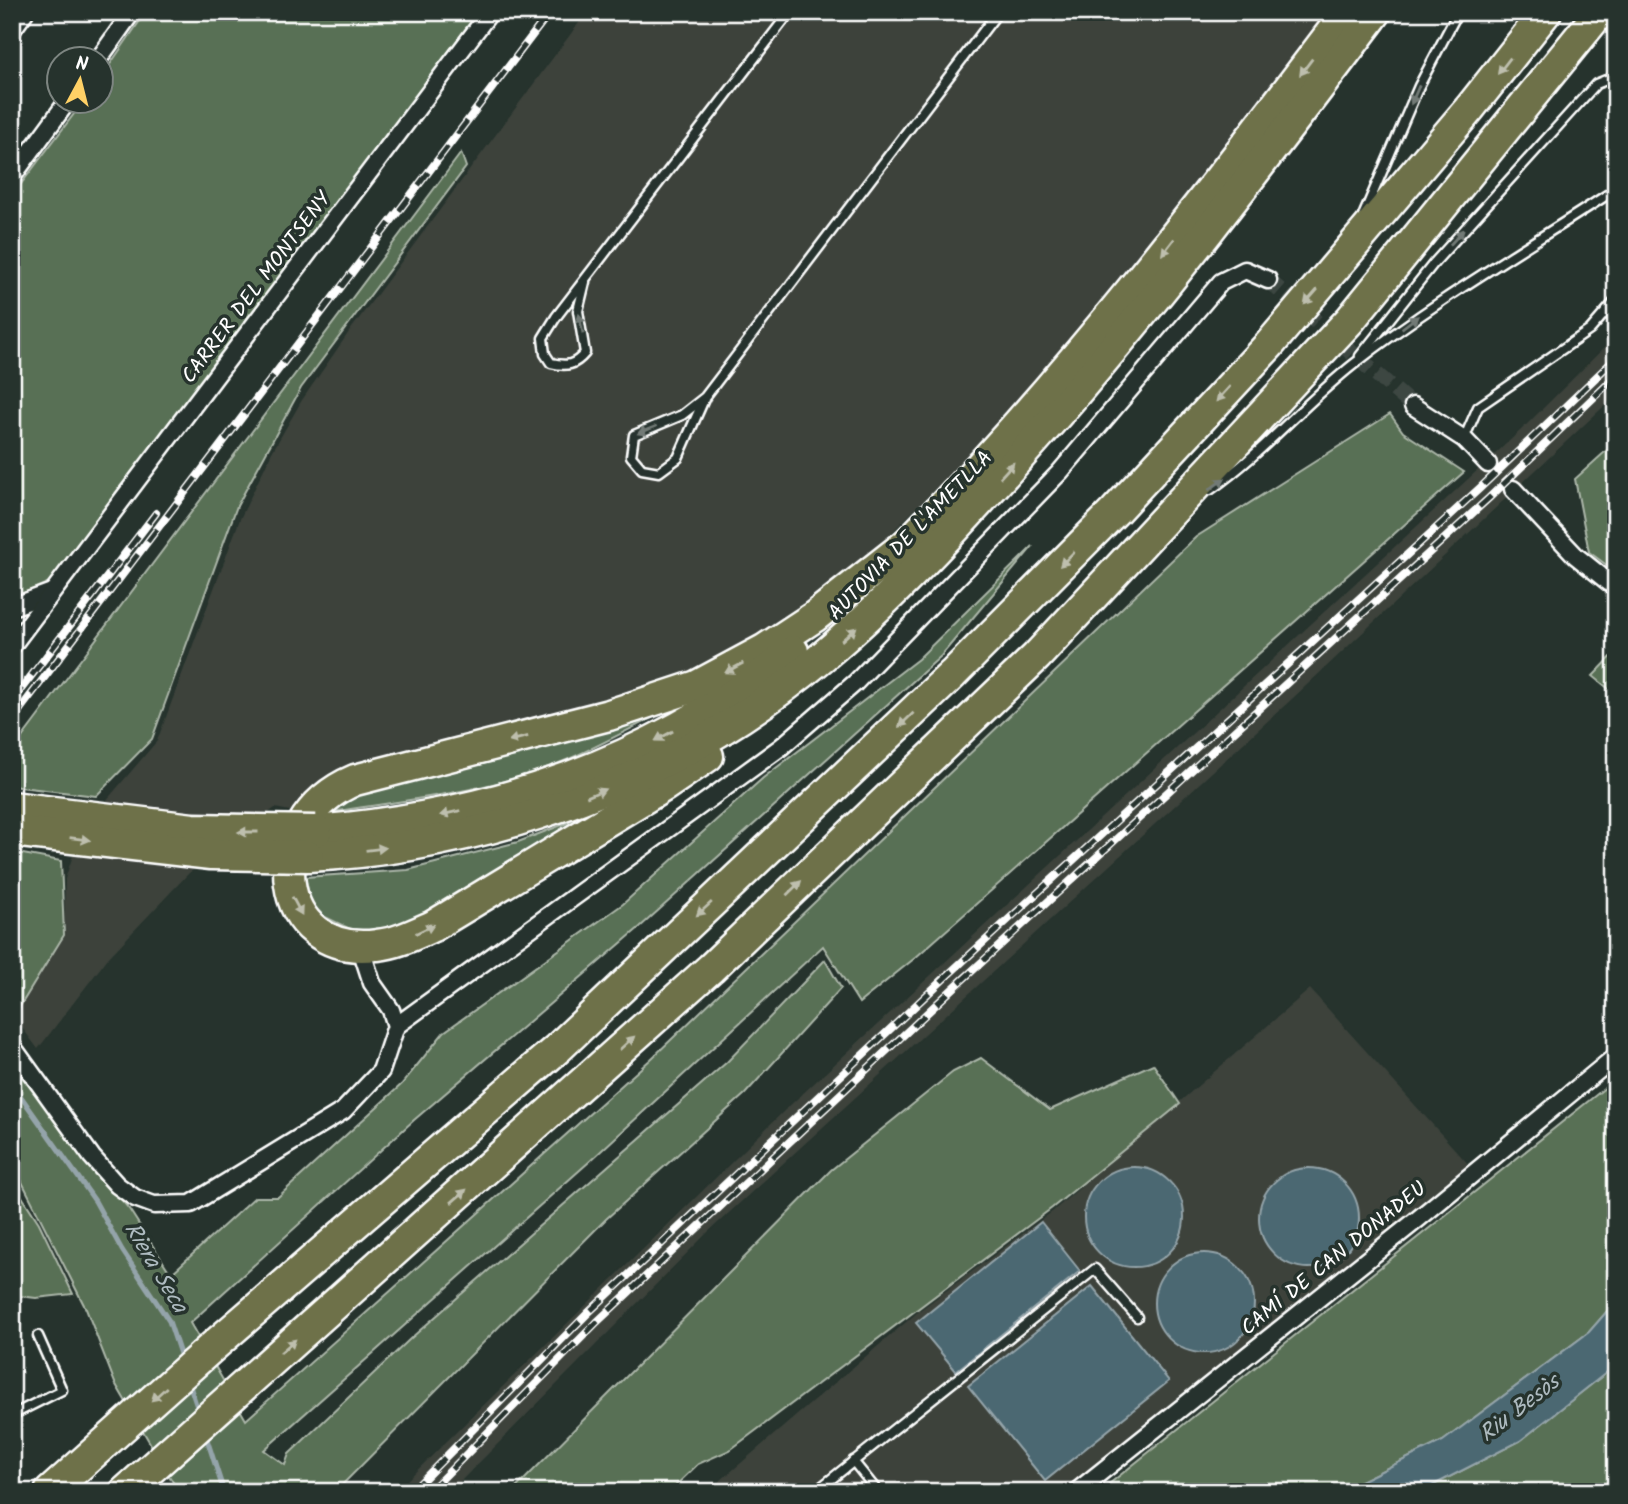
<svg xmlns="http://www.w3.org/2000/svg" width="1628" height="1504" font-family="Kalam,sans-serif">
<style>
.built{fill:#3c423b}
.green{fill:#596f54;stroke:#acb7aa;stroke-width:2}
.water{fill:#4c6872;stroke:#94a4aa;stroke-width:2}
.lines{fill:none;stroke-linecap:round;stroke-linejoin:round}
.stream{stroke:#94a4aa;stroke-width:5}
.street-tunnel{stroke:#3c4742;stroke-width:16;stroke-dasharray:16 8;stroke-linecap:butt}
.lane-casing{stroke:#fff;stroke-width:13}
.street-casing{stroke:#fff;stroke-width:21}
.highway-casing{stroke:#fff;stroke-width:35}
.lane{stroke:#26332d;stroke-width:8}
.street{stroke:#26332d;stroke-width:16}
.highway{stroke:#6e714a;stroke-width:30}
.rail-casing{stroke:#fff;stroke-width:8}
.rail{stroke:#26332d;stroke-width:5;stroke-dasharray:16;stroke-linecap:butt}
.highway-bridge-casing{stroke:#fff;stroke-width:35;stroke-linecap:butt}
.highway-bridge{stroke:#6e714a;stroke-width:30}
.oneway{fill:#bebfae}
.oneway2{fill:#727a76}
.labels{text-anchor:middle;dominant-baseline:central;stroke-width:7;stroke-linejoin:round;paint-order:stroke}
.street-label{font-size:21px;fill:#fff;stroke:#26332d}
.water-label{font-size:23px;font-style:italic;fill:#aebbc0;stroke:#26332d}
</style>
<rect width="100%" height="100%" fill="#26332d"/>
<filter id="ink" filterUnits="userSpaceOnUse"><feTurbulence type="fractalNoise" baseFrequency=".0143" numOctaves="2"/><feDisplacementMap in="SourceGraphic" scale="14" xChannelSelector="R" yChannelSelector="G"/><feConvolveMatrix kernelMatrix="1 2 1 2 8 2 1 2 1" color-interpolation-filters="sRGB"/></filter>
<g filter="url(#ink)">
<g class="built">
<polygon points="587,12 1327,12 1143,255 994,429 851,574 790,622 707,668 634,696 336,774 290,811 275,808 189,873 108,958 38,1049 14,1017 64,935 65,879 82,829 157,741 240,519 272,452 302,400 349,332"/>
<polygon points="1616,336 1616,395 1293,698 708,1232 450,1492 395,1492 785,1110 1520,431"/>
<polygon points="1310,989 1470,1166 1066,1492 707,1492 919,1311 1053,1211"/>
</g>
<g class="green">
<polygon points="146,12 478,12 57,579 12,598 12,196 83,102 102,102 102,76"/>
<polygon points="461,153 466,167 301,388 237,506 152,739 96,796 12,786 12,751"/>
<polygon points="1390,414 1403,432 1464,472 915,958 859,1003 823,946 589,1162 264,1450 285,1465 289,1454 410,1339 727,1062 825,960 841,988 745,1094 606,1219 335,1492 166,1492 174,1484 115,1383 86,1309 12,1162 12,1065 129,1209 171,1274 255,1197 278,1197 402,1084 444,1032 623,904 763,778 918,659 1033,546 941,656 640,927 414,1120 190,1323 246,1420 651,1059 1196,537"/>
<polygon points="1616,442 1616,572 1589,552 1575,479"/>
<polygon points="1616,652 1616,695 1593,676"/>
<path d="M683,702C645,721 607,742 569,759C493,792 406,800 325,813L361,794L422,773Z"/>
<polygon points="621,802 464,894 404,923 375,932 350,929 313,911 305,877 408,870 518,842"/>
<polygon points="12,852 61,861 64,935 14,1016"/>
<polygon points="981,1058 1050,1110 1153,1064 1180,1104 1052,1208 730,1450 698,1464 669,1492 512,1492 831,1170 953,1072"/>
<polygon points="1616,1079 1616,1301 1589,1332 1443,1441 1338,1492 1099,1492"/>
<polygon points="12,1181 39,1223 73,1294 36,1298 12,1295"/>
<polygon points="1616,1365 1616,1492 1420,1492 1520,1441"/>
</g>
<g class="water">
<circle cx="1134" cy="1217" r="50"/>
<circle cx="1309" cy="1218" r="50"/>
<polygon points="1041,1222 1080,1271 956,1371 916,1323"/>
<circle cx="1204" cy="1303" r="50"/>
<polygon points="1092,1286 1169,1381 1045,1481 968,1386"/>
<polygon points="1616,1301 1616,1365 1520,1441 1420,1492 1338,1492 1443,1441 1589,1332"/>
</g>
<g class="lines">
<g class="stream">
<polyline points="12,1084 95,1201 122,1250 169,1321 182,1360"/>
<polyline points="189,1383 199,1413"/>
<polyline points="205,1433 224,1492"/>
</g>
<g class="street-tunnel">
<polyline points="1268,280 1413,406"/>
<polyline points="1488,464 1513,489"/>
</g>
<g class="lane-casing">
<g id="lane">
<polyline points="1363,216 1419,86 1458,12"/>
<path d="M585,282L578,311L585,353C575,365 567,367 551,363L545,354L543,338L556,317L790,12"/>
<polyline points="1360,356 1434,263 1596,84 1616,76"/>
<polyline points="705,397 678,458 659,472 642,469 631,456 634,435 682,415 705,397 998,12"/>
<polyline points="1464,439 1478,407 1590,330 1616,300"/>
<path d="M1210,490C1263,453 1304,403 1354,364C1437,299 1528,247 1616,189"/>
<polyline points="12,1415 62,1390 38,1336"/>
<polyline points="853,1461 878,1492"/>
<polyline points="815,1492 1095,1269 1137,1317"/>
</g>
</g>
<g class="street-casing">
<g id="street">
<polyline points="12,30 25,12"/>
<polyline points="98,60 132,12"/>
<polyline points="12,177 67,102"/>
<polyline points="1413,406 1464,439 1488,464"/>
<polyline points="1513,489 1576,556 1616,588"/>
<polyline points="12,607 52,592"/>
<polyline points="12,646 490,12"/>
<polyline points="396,1026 781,747 855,683 1060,472 1221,282 1245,270 1268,280"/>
<polyline points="12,1046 92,1157 117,1185 135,1198 154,1205 191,1204 343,1111 381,1071 396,1026 391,1010 372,983 360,946"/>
<polyline points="1076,1492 1418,1219 1616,1056"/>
</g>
</g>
<g class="highway-casing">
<g id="highway">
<path d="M896,555C1062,387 1205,200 1347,12"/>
<path d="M708,756L664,786L433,926C415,934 397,943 377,945C273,959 256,822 355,780L609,715L697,686L764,650L814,617L908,543"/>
<path d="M316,831C495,816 652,763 793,651"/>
<path d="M308,856C494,847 679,778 822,657C902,590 971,512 1040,434C1159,299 1267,156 1376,12"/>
<polyline points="50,1492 210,1349 558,1048 953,674 1115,511 1270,344 1470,108 1546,12"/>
<polyline points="125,1492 711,968 1036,657 1350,320 1600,12"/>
</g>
</g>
<use href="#lane" class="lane"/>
<use href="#street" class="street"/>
<use href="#highway" class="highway"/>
<g class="rail-casing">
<g id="rail">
<polyline points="12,701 156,513"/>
<polyline points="12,720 550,12"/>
<polyline points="411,1492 588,1313 950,973 1480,488 1616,358"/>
<polyline points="429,1492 597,1322 959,983 1489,498 1616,376"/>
</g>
</g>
<use href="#rail" class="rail"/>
<g class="highway-bridge-casing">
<g id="highway-bridge">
<polyline points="12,807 193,829 316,831"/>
<polyline points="12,831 211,854 308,856"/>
</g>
</g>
<use href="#highway-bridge" class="highway-bridge"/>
</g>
<defs><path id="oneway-solid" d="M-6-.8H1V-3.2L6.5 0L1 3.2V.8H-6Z" transform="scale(1.75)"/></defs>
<g class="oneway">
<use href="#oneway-solid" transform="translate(1504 66) rotate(128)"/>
<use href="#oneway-solid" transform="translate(1306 67) rotate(127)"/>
<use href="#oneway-solid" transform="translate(1168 247) rotate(128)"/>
<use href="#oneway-solid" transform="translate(1311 297) rotate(131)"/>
<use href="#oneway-solid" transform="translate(1223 394) rotate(132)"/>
<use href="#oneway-solid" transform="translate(1007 470) rotate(-48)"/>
<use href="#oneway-solid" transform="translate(1067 559) rotate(135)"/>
<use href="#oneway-solid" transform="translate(849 634) rotate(-42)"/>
<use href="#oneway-solid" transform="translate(734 668) rotate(152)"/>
<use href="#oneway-solid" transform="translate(906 720) rotate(136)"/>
<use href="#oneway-solid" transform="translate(664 736) rotate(151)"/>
<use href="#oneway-solid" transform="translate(518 739) rotate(166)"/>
<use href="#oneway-solid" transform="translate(596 793) rotate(-23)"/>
<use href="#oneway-solid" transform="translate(450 813) rotate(167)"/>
<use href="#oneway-solid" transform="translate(248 832) rotate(-180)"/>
<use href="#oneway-solid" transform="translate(80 839) rotate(7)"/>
<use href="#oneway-solid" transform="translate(376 849) rotate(-7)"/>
<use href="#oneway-solid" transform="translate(794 888) rotate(-44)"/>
<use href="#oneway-solid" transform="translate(297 906) rotate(62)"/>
<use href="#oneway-solid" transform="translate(704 909) rotate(138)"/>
<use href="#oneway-solid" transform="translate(425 929) rotate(-26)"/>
<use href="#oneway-solid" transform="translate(627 1043) rotate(-42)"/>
<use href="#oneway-solid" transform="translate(459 1196) rotate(-41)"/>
<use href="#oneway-solid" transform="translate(288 1346) rotate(-41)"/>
<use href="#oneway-solid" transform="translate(159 1394) rotate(138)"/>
</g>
<g class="oneway2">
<use href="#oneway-solid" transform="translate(1415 95) rotate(114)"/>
<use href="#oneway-solid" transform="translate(1457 237) rotate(-48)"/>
<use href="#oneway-solid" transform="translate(1410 322) rotate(-37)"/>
<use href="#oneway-solid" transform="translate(581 324) rotate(-102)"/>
<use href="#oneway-solid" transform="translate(647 430) rotate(158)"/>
<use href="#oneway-solid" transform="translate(1217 484) rotate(-35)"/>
</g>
</g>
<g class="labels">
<g class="street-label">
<text transform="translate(257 288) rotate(-53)">CARRER DEL MONTSENY</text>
<text transform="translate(911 536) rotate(-46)">AUTOVIA DE L'AMETLLA</text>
<text transform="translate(1334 1259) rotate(-39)">CAMÍ DE CAN DONADEU</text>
</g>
<g class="water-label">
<text transform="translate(155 1268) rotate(59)">Riera Seca</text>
<text transform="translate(1520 1409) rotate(-38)">Riu Besòs</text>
</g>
</g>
<rect width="1628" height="1504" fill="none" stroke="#26332d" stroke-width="42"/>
<rect x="21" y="21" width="1586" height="1462" fill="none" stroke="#fff" stroke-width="2.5" filter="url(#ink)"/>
<g transform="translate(80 80) rotate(7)"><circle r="33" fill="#26332d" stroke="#7d8581" stroke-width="2"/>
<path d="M0-5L12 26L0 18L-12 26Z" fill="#ffd166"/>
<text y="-10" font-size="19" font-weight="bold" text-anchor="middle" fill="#ffffff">N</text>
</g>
</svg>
